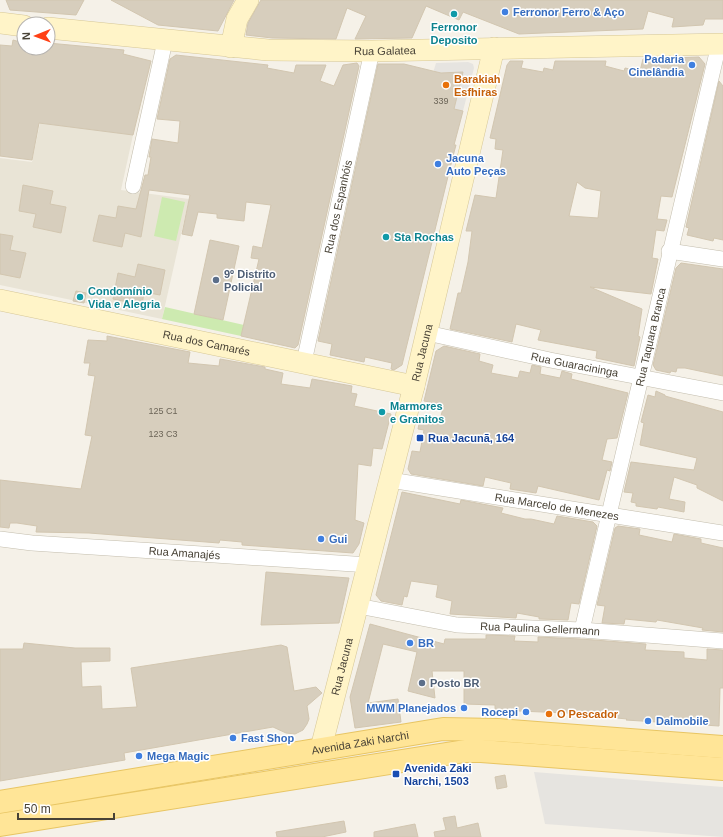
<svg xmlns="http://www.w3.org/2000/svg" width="723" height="837" font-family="Helvetica,sans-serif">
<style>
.residential{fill:#e9e4d6}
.green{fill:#cdeab0}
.parking{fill:#e6e4e0}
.building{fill:#d7cebd;stroke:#d2c6b0;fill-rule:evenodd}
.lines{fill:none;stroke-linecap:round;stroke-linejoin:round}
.street-casing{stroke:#c3bdad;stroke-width:16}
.secondary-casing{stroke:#d6c797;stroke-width:22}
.primary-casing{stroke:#e8c563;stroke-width:24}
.street{stroke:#fff;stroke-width:15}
.secondary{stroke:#fff4c8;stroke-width:21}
.primary{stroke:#ffe597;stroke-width:22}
.shop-dot{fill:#3f7fe0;stroke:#fff;stroke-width:1.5}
.culture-dot{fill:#0f9aa8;stroke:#fff;stroke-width:1.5}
.food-dot{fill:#e8710a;stroke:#fff;stroke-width:1.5}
.service-dot{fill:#5c6f8a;stroke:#fff;stroke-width:1.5}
.transit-dot{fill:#1a4fb4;stroke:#fff;stroke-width:1.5}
.labels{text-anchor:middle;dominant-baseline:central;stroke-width:3;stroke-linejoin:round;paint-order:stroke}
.number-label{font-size:9px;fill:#6c6558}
.shop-label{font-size:11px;font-weight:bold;fill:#366cbe;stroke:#fff;text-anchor:start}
.culture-label{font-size:11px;font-weight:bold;fill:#0d838f;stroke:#fff;text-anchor:start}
.street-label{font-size:11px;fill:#484236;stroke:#fff}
.food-label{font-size:11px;font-weight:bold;fill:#c56008;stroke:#fff;text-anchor:start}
.service-label{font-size:11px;font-weight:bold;fill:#4e5e75;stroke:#fff;text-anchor:start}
.transit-label{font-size:11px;font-weight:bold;fill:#164399;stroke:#fff;text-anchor:start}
</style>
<rect width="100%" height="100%" fill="#f5f1e8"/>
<polygon class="residential" points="40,123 133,135 121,190 189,199 162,319 0,285 0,158 32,162"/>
<g class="green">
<polygon points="162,197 185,202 176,241 154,236"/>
<polygon points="165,307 244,325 241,336 162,319"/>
</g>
<g class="parking">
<polygon points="468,62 473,64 474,68 463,111 454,109 463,73 433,73 436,63"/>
<polygon points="534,772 723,787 723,837 545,824"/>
</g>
<g class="building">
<polygon points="6,0 84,0 76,15 10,10"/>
<polygon points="111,0 234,0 218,31 158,25"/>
<polygon points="261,0 723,0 723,19 705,19 703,25 672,27 674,18 648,11 643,29 519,34 463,12 459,20 426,6 412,38 355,39 366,16 347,8 336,39 272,38 246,35 248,23"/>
<polygon points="13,40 24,43 24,48 48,48 48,43 124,50 123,54 151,61 133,135 39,123 32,160 0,156 0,45 12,46"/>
<polygon points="176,55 268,65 267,68 294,73 296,65 326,65 320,81 334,86 343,65 357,63 359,66 298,345 295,348 241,336 259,259 251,258 253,246 262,248 271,205 246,202 244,221 217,218 217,214 198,212 192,236 182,234 190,195 149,190 141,237 125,233 122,247 93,241 99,215 116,218 118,206 136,209 145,175 148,175 151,157 149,157 152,139 178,143 180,121 157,119 170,59"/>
<path d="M699,57L705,64L672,197L661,196L657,219L667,220L664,231L656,230L652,258L658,259L651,294L590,287L642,309L638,336L640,337L634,366L596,358L597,351L538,340L541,330L516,324L512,342L450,329L458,293H461L468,262L472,231H466L475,195L496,198L503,150L495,149L496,139L490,138L507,65L510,61H523L521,68L543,72L544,68L553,70L555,61H606L605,66L624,71L625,68L640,71L643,59ZM577,182L585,188L601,191L598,218L569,216Z"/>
<polygon points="378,64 404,64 441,73 463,72 454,109 463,111 454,145 456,145 453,156 402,365 394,370 391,369 392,363 365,357 364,362 330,355 332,344 318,341"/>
<polygon points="719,81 723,86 723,240 714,238 713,241 687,235 689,228 686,227"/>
<polygon points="23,185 53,191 50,204 66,207 61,233 33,227 36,214 19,211"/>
<polygon points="0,234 13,236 10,250 26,253 20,278 0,274"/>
<polygon points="210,240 239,246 223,320 194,314"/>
<polygon points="681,263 723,269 723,376 685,368 677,368 676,372 671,371 670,373 656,370 653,365 676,268"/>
<polygon points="138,264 165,270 160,295 144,292 142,305 113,299 118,273 135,277"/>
<polygon points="76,291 86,293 84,303 73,301"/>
<polygon points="107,336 190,352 188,363 219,366 220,359 265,367 265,369 283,373 281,384 310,388 312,379 352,386 351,393 357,394 354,406 391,414 382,449 373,448 371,466 358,464 355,520 364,523 359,544 353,553 242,545 242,542 220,540 219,543 89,533 36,532 37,526 17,523 10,523 9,528 0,527 0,480 81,489 92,436 85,435 95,376 88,375 90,363 84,363 88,340 107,341"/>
<polygon points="444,346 480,354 479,361 493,365 491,373 518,378 520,371 530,373 532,365 541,367 540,374 560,378 562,371 572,374 571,379 628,393 617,438 607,439 602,460 612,462 610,471 607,470 599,500 538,486 536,493 510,489 511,483 485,477 483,486 411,474 408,469 412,451 420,452 424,430 418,429 420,419 439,423 444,405 424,401 436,351"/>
<polygon points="656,391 665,395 665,396 723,412 723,501 697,488 697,485 674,477 669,499 685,502 684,512 658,507 657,509 636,506 636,503 631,502 633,493 624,492 631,462 694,470 697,458 640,445 644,423 641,422 648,395 655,397"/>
<polygon points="402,492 460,504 461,500 503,508 501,513 525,519 531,519 554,524 557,516 593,522 597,526 579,604 571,603 568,620 539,619 539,617 517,613 516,618 450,614 452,601 436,597 438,585 411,581 407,597 404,596 402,605 381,601 376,595"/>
<polygon points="618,526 640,529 639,535 672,542 674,534 701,539 701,543 723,548 723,632 702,630 703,628 657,620 656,622 625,619 624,624 602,623 605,606 597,605 615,528"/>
<polygon points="266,572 349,578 339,623 261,625"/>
<polygon points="370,624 444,644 445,639 486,639 486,635 515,636 514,641 538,642 538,637 581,639 646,644 645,650 684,652 684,658 707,660 707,649 723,650 723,688 720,688 719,726 626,720 627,719 566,713 495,710 495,705 464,704 464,671 432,671 435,698 408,691 417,652 383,644 368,703 398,699 401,722 355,728 350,697"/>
<polygon points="24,643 75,648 110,648 110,661 81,662 82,687 101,686 102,709 137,707 131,668 281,645 287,647 294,691 316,687 322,693 307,706 309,719 307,724 303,730 295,734 286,733 273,727 124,753 125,760 0,781 0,649 23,649"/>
<polygon points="505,775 507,787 497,789 495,777"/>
<polygon points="455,816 457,828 478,823 481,837 435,837 434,832 446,830 443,818"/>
<polygon points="344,821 346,832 322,837 277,837 276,832"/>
<polygon points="415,824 418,837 374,837 374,832"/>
</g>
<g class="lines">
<g class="street-casing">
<g id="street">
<polyline points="133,186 165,41"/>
<polyline points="669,251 723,259"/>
<path id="s1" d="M427,333L550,360L723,393"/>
<path id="s2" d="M304,362L372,51"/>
<path id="s3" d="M390,480L723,533"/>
<path id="s4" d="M0,539L32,543L369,565"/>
<path id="s5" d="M358,606L457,625L582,630L723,641"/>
<path id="s6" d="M582,630L719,44"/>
</g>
</g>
<g class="secondary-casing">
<g id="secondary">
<polyline points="0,23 24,26"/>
<path id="s7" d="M48,28L268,50L372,51L723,44"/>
<polyline points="231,47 237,19 248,0"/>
<path id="s8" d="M0,300L414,386"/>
<path id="s9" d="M321,748L414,386L494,48"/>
</g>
</g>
<g class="primary-casing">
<g id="primary">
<path id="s10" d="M0,802L443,729L498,730L723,747"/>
<polyline points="0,825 465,751 481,751 723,769"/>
</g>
</g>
<use href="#street" class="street"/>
<use href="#secondary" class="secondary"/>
<use href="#primary" class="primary"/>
</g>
<g class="shop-dot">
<circle cx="505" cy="12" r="4"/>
<circle cx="692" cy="65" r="4"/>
<circle cx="438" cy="164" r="4"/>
<circle cx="321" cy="539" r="4"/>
<circle cx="410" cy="643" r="4"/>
<circle cx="464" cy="708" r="4"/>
<circle cx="526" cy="712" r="4"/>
<circle cx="648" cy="721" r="4"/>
<circle cx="233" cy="738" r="4"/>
<circle cx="139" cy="756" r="4"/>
</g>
<g class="culture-dot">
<circle cx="454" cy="14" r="4"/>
<circle cx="386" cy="237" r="4"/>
<circle cx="80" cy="297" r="4"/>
<circle cx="382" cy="412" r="4"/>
</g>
<g class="food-dot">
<circle cx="446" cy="85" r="4"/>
<circle cx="549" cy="714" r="4"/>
</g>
<g class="service-dot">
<circle cx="216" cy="280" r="4"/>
<circle cx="422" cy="683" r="4"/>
</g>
<g class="transit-dot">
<rect x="416" y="434" width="8" height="8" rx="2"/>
<rect x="392" y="770" width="8" height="8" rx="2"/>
</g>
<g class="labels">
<g class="number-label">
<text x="441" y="101">339</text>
<text x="163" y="411">125 C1</text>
<text x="163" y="434">123 C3</text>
</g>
<g class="shop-label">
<text x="513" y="12">Ferronor Ferro &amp; Aço</text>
<text x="684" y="59" text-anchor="end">Padaria<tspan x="684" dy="13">Cinelândia</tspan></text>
<text x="446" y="158">Jacuna<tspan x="446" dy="13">Auto Peças</tspan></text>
<text x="329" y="539">Gui</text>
<text x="418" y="643">BR</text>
<text x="456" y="708" text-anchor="end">MWM Planejados</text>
<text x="518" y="712" text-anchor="end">Rocepi</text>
<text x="656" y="721">Dalmobile</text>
<text x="241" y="738">Fast Shop</text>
<text x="147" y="756">Mega Magic</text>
</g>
<g class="culture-label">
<text x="454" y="27" text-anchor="middle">Ferronor<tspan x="454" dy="13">Deposito</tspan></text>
<text x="394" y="237">Sta Rochas</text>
<text x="88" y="291">Condomínio<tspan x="88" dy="13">Vida e Alegria</tspan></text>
<text x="390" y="406">Marmores<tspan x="390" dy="13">e Granitos</tspan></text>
</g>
<g class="street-label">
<text stroke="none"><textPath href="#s7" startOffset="338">Rua Galatea</textPath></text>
<text stroke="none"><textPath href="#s2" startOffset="159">Rua dos Espanhóis</textPath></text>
<text stroke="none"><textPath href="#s6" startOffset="301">Rua Taquara Branca</textPath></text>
<text stroke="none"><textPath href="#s8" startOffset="211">Rua dos Camarés</textPath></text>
<text stroke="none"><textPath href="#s9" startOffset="408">Rua Jacuna</textPath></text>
<text stroke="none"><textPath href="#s1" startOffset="151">Rua Guaracininga</textPath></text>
<text stroke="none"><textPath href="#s3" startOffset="169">Rua Marcelo de Menezes</textPath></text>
<text stroke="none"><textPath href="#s4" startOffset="185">Rua Amanajés</textPath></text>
<text stroke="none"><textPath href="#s5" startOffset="184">Rua Paulina Gellermann</textPath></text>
<text stroke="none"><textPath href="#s9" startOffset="84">Rua Jacuna</textPath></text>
<text stroke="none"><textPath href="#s10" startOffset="365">Avenida Zaki Narchi</textPath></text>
</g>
<g class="food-label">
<text x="454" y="79">Barakiah<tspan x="454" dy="13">Esfhiras</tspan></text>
<text x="557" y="714">O Pescador</text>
</g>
<g class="service-label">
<text x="224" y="274">9º Distrito<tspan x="224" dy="13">Policial</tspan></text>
<text x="430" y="683">Posto BR</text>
</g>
<g class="transit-label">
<text x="428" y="438">Rua Jacunã, 164</text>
<text x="404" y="768">Avenida Zaki<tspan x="404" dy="13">Narchi, 1503</tspan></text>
</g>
</g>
<g transform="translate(36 36) rotate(269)"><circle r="19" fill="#ffffff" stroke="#b6b3af"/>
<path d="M0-3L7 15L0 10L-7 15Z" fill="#ff4115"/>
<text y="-6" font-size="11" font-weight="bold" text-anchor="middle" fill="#484236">N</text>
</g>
<path d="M18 813v6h96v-6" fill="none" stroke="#484236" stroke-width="2"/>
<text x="24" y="813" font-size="12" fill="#484236" stroke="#ffffff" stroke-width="3" paint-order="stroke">50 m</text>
</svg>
